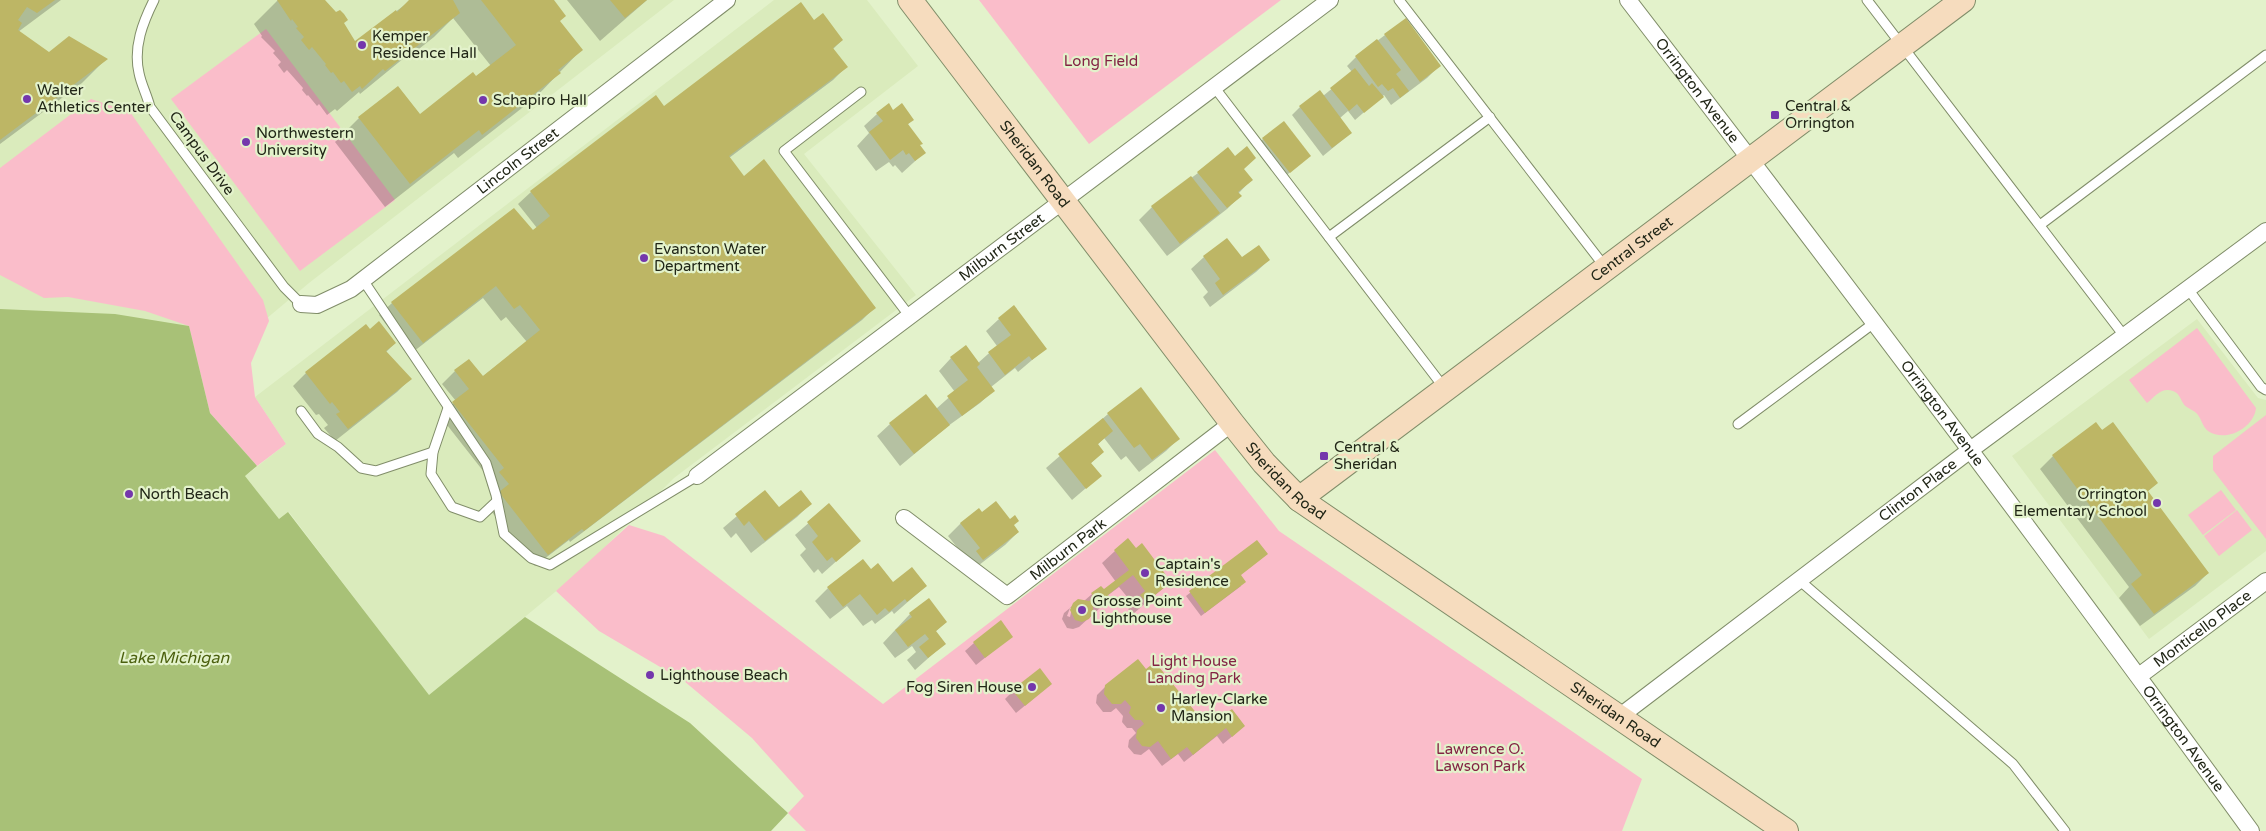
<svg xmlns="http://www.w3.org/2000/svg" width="2266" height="831" font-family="'Varela Round',sans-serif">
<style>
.built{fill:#daebbc}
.green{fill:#fabdca}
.water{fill:#a8c177}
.shadow{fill:#0003}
.building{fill:#bdb665}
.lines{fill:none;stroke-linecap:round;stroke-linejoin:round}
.lane-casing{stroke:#808d69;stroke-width:11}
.street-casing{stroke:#808d69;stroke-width:18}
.secondary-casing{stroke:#808d69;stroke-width:26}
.lane{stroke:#fff;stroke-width:9}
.street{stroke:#fff;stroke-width:16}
.secondary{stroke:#f6dcbe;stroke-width:24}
.poi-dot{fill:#7437ac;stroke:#e3f2cb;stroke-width:2}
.labels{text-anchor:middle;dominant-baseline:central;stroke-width:4.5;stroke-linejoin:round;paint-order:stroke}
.poi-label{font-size:15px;fill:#212617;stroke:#e3f2cb;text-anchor:start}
.park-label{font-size:15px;fill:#832344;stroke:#e3f2cb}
.street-label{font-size:15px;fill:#212617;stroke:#e3f2cb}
.water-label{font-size:16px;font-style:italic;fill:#4b600e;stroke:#e3f2cb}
</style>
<rect width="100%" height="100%" fill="#e3f2cb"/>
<g class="built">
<polygon points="0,0 674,0 309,283 0,541"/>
<polygon points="774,0 867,0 918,66 804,154 916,295 674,478 583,569 429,696 289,512 279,520 245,476 286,444 255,397"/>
<polygon points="2197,319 2258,398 2266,400 2266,551 2149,639 2012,456"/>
</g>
<g class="green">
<polygon points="979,0 1281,0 1089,144"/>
<polygon points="266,29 395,200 300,271 171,99"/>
<polygon points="91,99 130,112 263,300 269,321 251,363 255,397 286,444 257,466 210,413 189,326 145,311 68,297 44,298 0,275 0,168"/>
<path d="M2197,328L2256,408C2254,428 2226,443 2208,431C2202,426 2202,420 2198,415C2194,409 2186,409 2183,403C2180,398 2179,393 2173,391C2161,387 2155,397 2147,403L2129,380Z"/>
<polygon points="2266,415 2266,539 2213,470 2213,456"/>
<polygon points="1215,450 1279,531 1642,779 1622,831 806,831 788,813 804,796 752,738 684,681 599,631 556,591 629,525 664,536 883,704"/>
<polygon points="2221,490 2236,510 2203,535 2188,515"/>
<polygon points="2237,510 2252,530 2219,556 2204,536"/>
</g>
<polygon class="water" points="0,309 115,314 189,326 210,413 257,466 245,476 279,519 288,512 429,695 525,617 690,723 788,813 771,831 0,831"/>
<g class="shadow">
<polygon points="0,0 61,0 18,32 49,53 106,59 82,83 0,144"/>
<polygon points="278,0 323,0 343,23 355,43 411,0 552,0 559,22 581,50 536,97 458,158 454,153 385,207 335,142 359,118 398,87 420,115 491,66 453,18 434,37 405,60 404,58 360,94 359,92 337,111 335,109 327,115 319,104 317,106 308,95 307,96 302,90 303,88 287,70 284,73 278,65 281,62 273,53 275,51 261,37 262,36 254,24"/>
<polygon points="567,0 647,0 600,41"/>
<polygon points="814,22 842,40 833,49 846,67 833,80 729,158 743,178 875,307 862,320 570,542 569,540 535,566 487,506 496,497 487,485 491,481 440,416 456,401 442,384 455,371 482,377 527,342 506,317 501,321 483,298 409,355 379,315 392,303 537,228 518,204 531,192 664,108"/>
<polygon points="1385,35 1440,65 1427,78 1391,105 1384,95 1355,120 1348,111 1340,118 1351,133 1323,156 1292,115 1300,107 1323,96 1352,72 1347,66 1356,57"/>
<polygon points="893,111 912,120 907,125 924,153 902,173 895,165 893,167 889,162 876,171 857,146 869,133 864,126 877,114"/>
<polygon points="1263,139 1309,156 1281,180 1255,147"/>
<polygon points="1234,157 1251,180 1238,194 1240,196 1227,209 1167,256 1139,220 1152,207 1198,173"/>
<polygon points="1204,257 1241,259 1269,260 1256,272 1210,307 1203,297 1208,292 1191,269"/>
<polygon points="999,319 1045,349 1018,372 1015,368 991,387 993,391 980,403 948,426 900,466 877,436 890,424 936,409 955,392 939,371 951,358 978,363 997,346 986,331"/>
<polygon points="366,326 370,331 395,343 386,352 410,379 397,392 335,441 324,428 328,425 319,414 316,415 293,386 306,373"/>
<polygon points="1108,414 1178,439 1166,451 1139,472 1126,456 1121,460 1104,438 1097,445 1103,452 1090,464 1100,476 1072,500 1046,468"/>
<polygon points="2096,424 2157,483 2147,492 2208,573 2195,586 2140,626 2119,598 2129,587 2040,469 2053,456"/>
<polygon points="765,492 778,509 810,504 797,517 751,553 736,533 731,538 723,528"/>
<polygon points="829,505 859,541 822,574 818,569 814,573 800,555 806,549 795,535"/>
<polygon points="982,514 1013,526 1018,532 1005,545 970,572 968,561 948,536 961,523"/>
<polygon points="1256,542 1240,575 1241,586 1201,616 1186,596"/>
<polygon points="1115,551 1162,577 1168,584 1133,614 1128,609 1133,604 1119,587 1107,596 1110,599 1079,627 1073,629 1067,628 1062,619 1064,613 1070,608 1067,616 1070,617 1072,608 1070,608 1073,605 1084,601 1092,594 1103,591 1116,582 1102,563"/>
<polygon points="871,571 893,584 926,586 894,614 892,611 875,624 872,620 863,626 847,606 830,619 815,601 828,588"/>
<polygon points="929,600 946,622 935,632 944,644 915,670 907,660 916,652 912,646 895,658 883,643 910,614"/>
<polygon points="1012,636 976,665 965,651 974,643"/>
<polygon points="1146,671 1201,722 1213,712 1235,734 1223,744 1217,736 1184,762 1178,754 1162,766 1149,749 1141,755 1134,754 1128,747 1129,740 1136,733 1132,728 1127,728 1122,722 1123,716 1116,708 1111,712 1103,712 1096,703 1097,695 1106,686"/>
<polygon points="1051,684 1016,713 1005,699 1013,691"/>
</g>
<g class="building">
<polygon points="0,0 55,0 37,13 27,7 18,20 22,23 18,30 49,52 69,36 108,59 0,140"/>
<polygon points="277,0 325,0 336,12 340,10 344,14 348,20 344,23 355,41 396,10 397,12 409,0 453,0 460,13 429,37 428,35 420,41 421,43 385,71 383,69 362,89 360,86 352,92 344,81 341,83 333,72 331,73 325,65 326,64 312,47 309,50 301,40 304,37 296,28 298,27 292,19 291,21"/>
<polygon points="481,0 554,0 566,16 560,21 583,50 558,70 561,73 482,135 479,130 410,184 358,117 398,86 420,114 473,72 476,76 516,45"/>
<polygon points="610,0 647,0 625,18"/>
<polygon points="801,2 814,20 823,13 843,40 833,48 848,67 729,156 744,176 764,159 876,308 584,531 582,529 548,555 499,492 509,484 499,472 504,468 452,402 469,389 454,370 469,359 483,376 540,330 520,305 514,309 496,286 423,343 391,302 514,208 533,230 550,216 530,191 656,95 664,106"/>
<polygon points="1406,18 1441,66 1420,82 1384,34"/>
<polygon points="1377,39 1401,70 1396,74 1409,91 1400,98 1393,88 1388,91 1382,84 1378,87 1355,56"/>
<polygon points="1355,68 1369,86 1372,83 1384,97 1364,113 1357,104 1349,111 1330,88"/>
<polygon points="1320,90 1352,133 1332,148 1299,106"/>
<polygon points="889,103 893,110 902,103 914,120 908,124 923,144 920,145 926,153 915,161 909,153 906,155 903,150 890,160 869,132 883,121 876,113"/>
<polygon points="1284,121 1311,156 1290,173 1262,138"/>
<polygon points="1247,146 1256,158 1244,169 1253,180 1238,192 1242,196 1227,208 1197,172 1228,147 1235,156"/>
<polygon points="1191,176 1220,213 1180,244 1151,206"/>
<polygon points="1227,238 1242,257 1259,245 1270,260 1223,295 1215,283 1220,279 1203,256"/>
<polygon points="1014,305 1047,349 1032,360 1029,356 1005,375 988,352 1011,335 998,318"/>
<polygon points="379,321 396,343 386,351 412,379 348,429 336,414 340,412 332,402 330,404 305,372 366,324 370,329"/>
<polygon points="966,345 980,364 977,367 995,391 962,416 947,396 968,380 950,357"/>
<polygon points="1141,387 1180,439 1152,460 1140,444 1134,448 1107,413"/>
<polygon points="926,394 950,425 914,454 889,423"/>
<polygon points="1103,418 1113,431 1098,444 1104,452 1091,463 1102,476 1086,489 1058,454"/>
<polygon points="2096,422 2102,430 2113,422 2158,483 2148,491 2209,573 2154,614 2131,584 2142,575 2052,455"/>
<polygon points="765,490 779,507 801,490 812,504 765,541 749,521 744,526 735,514"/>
<polygon points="996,501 1010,519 1015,515 1019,521 1014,525 1019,532 983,560 976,551 980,548 960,523 979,508 982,512"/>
<polygon points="829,503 861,541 836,562 832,557 827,561 812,542 818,536 807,522"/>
<polygon points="1128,538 1136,548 1142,543 1166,575 1164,577 1169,584 1146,602 1140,595 1145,591 1133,575 1108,595 1111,599 1101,607 1098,602 1093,606 1093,613 1089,619 1082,622 1075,620 1070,610 1073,603 1078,599 1089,601 1094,597 1091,593 1101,586 1104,589 1129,570 1114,550"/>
<polygon points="1257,540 1268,554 1241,575 1246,582 1205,613 1189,591"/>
<polygon points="863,559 871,569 878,563 893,582 912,567 927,586 907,602 905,599 889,612 885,608 877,615 860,594 843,607 827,587"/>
<polygon points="929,598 947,622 936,631 946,644 928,658 919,647 929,639 925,634 908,647 895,630 912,617 909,613"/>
<polygon points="1001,620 1013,637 985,658 973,642"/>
<polygon points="1138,659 1146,669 1155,662 1202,720 1214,710 1220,718 1232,709 1245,726 1232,737 1226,728 1193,755 1187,747 1171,759 1158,741 1150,747 1142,746 1136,738 1137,730 1144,724 1141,720 1135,720 1129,713 1131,707 1125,700 1121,704 1112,704 1104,694 1105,685"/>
<polygon points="1040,668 1052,684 1025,706 1012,690"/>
</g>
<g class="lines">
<g class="lane-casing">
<g id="lane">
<path d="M154,0C143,22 133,47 139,73C141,84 147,95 150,107L284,287L301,304"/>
<polyline points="1399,0 1605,267"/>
<polyline points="1867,0 2125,337"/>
<polyline points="1215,88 1445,389"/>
<polyline points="861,92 784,151 911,318"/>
<polyline points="2040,225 2266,55"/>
<polyline points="1329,237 1490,117"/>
<polyline points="363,280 486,463 496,495 504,534 531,558 550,565 697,476"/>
<polyline points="2188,289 2261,387 2266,390"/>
<polyline points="448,408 433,452 431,474 452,507 480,517 497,501"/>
<polyline points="301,411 318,434 338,447 361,468 376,471 433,452"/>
<polyline points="1738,424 1874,323"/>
<polyline points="1799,580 2013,764 2065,831"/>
</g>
</g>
<g class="street-casing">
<g id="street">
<path id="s1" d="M1628,0C1839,274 2048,551 2251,831"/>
<path id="s2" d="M301,304L317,305L351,289L727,0"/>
<path id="s3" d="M697,476L1330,0"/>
<path id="s4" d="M904,518L1007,596L1232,423"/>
<path id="s5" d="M2139,676L2266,581"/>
<path id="s6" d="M1619,717L1969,451L2266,231"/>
</g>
</g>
<g class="secondary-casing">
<g id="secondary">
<path id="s7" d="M910,0L1232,423L1264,463L1299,499L1786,831"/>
<path id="s8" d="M1299,499L1963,0"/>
</g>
</g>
<use href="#lane" class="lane"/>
<use href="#street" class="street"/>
<use href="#secondary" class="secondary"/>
</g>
<g class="poi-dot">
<circle cx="362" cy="45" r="5"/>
<circle cx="27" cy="99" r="5"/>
<circle cx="483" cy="100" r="5"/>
<rect x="1770" y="110" width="10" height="10" rx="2.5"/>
<circle cx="246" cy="142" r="5"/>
<circle cx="644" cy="258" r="5"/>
<rect x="1319" y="451" width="10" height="10" rx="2.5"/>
<circle cx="129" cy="494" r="5"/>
<circle cx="2157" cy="503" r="5"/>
<circle cx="1145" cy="573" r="5"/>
<circle cx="1082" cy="610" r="5"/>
<circle cx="650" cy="675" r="5"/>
<circle cx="1032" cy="687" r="5"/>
<circle cx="1161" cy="708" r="5"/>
</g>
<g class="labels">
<g class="poi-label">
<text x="372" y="36">Kemper<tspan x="372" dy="17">Residence Hall</tspan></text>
<text x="37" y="90">Walter<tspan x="37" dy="17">Athletics Center</tspan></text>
<text x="493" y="100">Schapiro Hall</text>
<text x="1785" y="106">Central &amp;<tspan x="1785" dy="17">Orrington</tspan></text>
<text x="256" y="133">Northwestern<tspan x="256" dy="17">University</tspan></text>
<text x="654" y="249">Evanston Water<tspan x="654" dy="17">Department</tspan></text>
<text x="1334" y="447">Central &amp;<tspan x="1334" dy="17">Sheridan</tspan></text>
<text x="139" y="494">North Beach</text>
<text x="2147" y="494" text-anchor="end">Orrington<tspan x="2147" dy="17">Elementary School</tspan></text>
<text x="1155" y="564">Captain's<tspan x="1155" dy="17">Residence</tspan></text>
<text x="1092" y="601">Grosse Point<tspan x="1092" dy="17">Lighthouse</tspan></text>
<text x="660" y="675">Lighthouse Beach</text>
<text x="1022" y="687" text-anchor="end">Fog Siren House</text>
<text x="1171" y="699">Harley-Clarke<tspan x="1171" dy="17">Mansion</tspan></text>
</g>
<g class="park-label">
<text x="1101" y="61">Long Field</text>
<text x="1194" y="661">Light House<tspan x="1194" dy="17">Landing Park</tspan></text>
<text x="1480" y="749">Lawrence O.<tspan x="1480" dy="17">Lawson Park</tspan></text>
</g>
<g class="street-label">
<text stroke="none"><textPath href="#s1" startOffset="114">Orrington Avenue</textPath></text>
<text transform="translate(202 153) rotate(54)">Campus Drive</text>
<text stroke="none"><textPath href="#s2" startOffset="264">Lincoln Street</textPath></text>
<text stroke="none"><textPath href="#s7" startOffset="206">Sheridan Road</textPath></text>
<text stroke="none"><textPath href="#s3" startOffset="381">Milburn Street</textPath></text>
<text stroke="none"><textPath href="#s8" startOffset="416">Central Street</textPath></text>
<text stroke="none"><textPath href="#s1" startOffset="519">Orrington Avenue</textPath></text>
<text stroke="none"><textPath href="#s7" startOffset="611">Sheridan Road</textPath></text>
<text stroke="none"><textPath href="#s6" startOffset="375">Clinton Place</textPath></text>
<text stroke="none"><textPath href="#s4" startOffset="206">Milburn Park</textPath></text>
<text stroke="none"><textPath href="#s5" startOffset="79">Monticello Place</textPath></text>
<text stroke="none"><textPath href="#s7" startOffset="1016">Sheridan Road</textPath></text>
<text stroke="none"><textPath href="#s1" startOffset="924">Orrington Avenue</textPath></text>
</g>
<g class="water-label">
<text x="174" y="658">Lake Michigan</text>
</g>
</g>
</svg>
